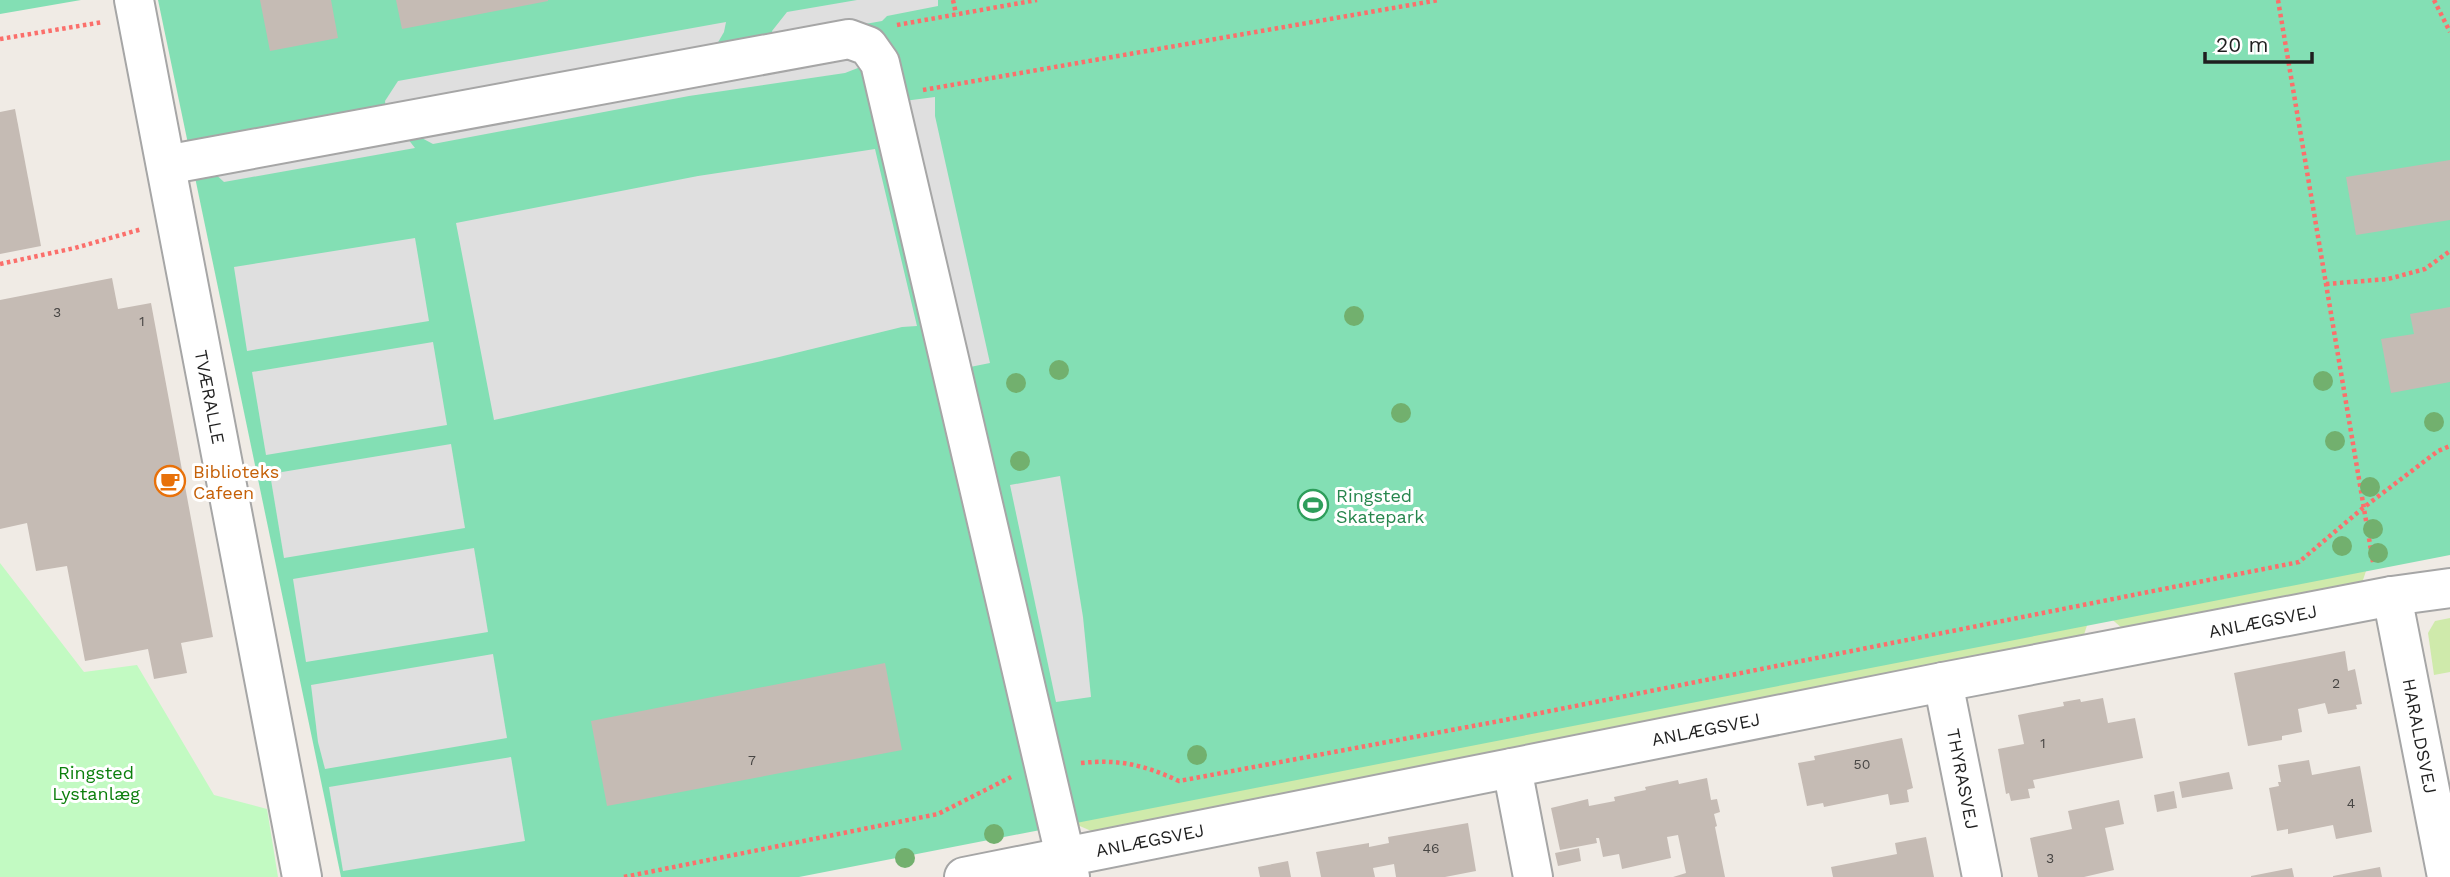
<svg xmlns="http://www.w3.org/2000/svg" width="2450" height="877" font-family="'Work Sans',sans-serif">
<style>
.grass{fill:#cfeaab}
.park{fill:#c2fac2}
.pitch{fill:#83dfb4}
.parking{fill:#dfdfdf}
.building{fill:#c5bbb4}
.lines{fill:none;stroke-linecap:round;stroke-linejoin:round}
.minor-casing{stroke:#a6a6a6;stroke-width:42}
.path{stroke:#fb6f6b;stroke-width:4.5;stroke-dasharray:3.5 3.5;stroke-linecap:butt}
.minor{stroke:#fff;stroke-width:38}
.tree{fill:#72b06e}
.labels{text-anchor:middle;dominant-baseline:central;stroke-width:6;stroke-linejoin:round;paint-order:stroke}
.number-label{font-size:14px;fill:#484644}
.street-label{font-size:18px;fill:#1f1f1f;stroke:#fff}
.food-label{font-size:18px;fill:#c56008;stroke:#fff;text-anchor:start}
.leisure-label{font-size:18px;fill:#27864d;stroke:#fff;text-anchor:start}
.park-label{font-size:18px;fill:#0b7f0c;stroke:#fff}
</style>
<rect width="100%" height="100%" fill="#f0ebe5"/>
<g class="grass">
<polygon points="2366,571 2362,583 2123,629 2107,615"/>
<polygon points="2450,618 2450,672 2434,675 2428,633 2435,621"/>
<polygon points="2089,619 2083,638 1096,833 1075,824 1103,770"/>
</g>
<polygon class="park" points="0,563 84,672 137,665 214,795 267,809 278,877 0,877"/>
<g class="pitch">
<polygon points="0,0 81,0 0,14"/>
<polygon points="158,0 2450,0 2450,555 799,877 341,877"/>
</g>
<g class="parking">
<polygon points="857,0 938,0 938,6 887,16 882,21 775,40 772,31 787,12"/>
<polygon points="726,22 724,32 713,51 386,110 385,101 398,81"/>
<polygon points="839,52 863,66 845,73 689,96 433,144 418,136"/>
<polygon points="935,97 935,116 990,363 970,367 904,101"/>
<polygon points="404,134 415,148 224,182 211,170"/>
<polygon points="875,149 917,326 902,327 775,358 494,420 456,223 698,176"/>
<polygon points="415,238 429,321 247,351 234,267"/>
<polygon points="433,342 447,425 266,455 252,372"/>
<polygon points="451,444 465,528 284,558 270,474"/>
<polygon points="1060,476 1083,617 1091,697 1056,702 1010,485"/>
<polygon points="474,548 488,632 306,662 293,579"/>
<polygon points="493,654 507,738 325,769 318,742 311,685"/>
<polygon points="511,757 525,841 343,871 329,787"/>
</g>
<g class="building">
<polygon points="260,0 331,0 338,38 270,51"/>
<polygon points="396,0 548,0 548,1 402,29"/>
<polygon points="15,109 41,246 0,254 0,112"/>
<polygon points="2450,160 2450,220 2356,235 2346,177"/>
<polygon points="112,278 118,309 151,303 213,637 181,643 187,673 154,679 148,649 85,661 67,566 36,571 27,523 0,529 0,300"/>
<polygon points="2450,307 2450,382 2391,393 2381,339 2414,334 2410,314"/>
<polygon points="2345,651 2348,671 2355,669 2362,704 2356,705 2357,709 2328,714 2325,703 2298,709 2302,732 2282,736 2282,740 2248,746 2234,673"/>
<polygon points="885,663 902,750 607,806 591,721"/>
<polygon points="2103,698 2108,723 2135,718 2143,758 2033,780 2035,788 2028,789 2030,798 2011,801 2009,793 2006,794 1998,749 2024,744 2018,715 2064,706 2063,702 2080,699 2081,702"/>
<polygon points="1902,738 1913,788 1907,790 1909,802 1890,805 1888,794 1824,807 1823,803 1807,806 1798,763 1815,760 1814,756"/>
<polygon points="2309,760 2312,775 2360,766 2372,832 2336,839 2333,825 2288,834 2288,829 2277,831 2269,788 2279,786 2278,782 2281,782 2278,765"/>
<polygon points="2229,772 2233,789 2182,798 2179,782"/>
<polygon points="1707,778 1711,800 1717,799 1720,812 1714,814 1717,826 1715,827 1725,877 1673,877 1686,873 1678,835 1667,837 1671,858 1622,869 1619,854 1603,857 1599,838 1596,838 1597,843 1560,850 1551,808 1588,799 1589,806 1615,801 1614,797 1646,790 1645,787 1678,780 1679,784"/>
<polygon points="2174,791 2177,808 2157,812 2154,795"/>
<polygon points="2119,800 2124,824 2105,828 2114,870 2084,877 2038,877 2030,838 2072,829 2068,811"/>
<polygon points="1468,823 1476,871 1445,877 1396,877 1394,864 1373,868 1375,877 1321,877 1316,852 1369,843 1369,847 1389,843 1388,837"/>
<polygon points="1926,837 1934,877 1833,877 1831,867 1897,854 1895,843"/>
<polygon points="1579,848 1581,861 1558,866 1555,853"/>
<polygon points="1288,861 1291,877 1260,877 1258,867"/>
<polygon points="2380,867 2382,877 2333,877 2333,876"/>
<polygon points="2292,868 2294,877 2251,877 2251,876"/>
</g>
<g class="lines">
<g class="minor-casing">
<g id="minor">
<polyline points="134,0 302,877"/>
<polyline points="166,165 849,39 868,46 880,63 1070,877"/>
<polyline points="2392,596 2447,877"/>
<polyline points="1943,682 1982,877"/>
<polyline points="1512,768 1533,877"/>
<polyline points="964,877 1943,682 2392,596 2450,588"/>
</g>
</g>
<g class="path">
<polyline points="953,0 956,14"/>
<polyline points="2278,0 2373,562"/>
<polyline points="2434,0 2450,32"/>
<polyline points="897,25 1037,0"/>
<polyline points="0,39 103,22"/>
<polyline points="923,90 1439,0"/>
<polyline points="0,264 75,248 142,229"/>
<polyline points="2326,284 2388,279 2425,269 2450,251"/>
<path d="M1081,763C1120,759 1144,765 1179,781L1505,720L2299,562L2363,508L2438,451L2450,446"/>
<polyline points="624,877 938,814 1011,777"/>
</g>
<use href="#minor" class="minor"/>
</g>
<g class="tree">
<circle cx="1354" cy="316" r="10"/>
<circle cx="1059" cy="370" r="10"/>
<circle cx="2323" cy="381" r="10"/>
<circle cx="1016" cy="383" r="10"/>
<circle cx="1401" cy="413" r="10"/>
<circle cx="2434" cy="422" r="10"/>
<circle cx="2335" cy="441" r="10"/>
<circle cx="1020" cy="461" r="10"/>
<circle cx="2370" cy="487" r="10"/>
<circle cx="2373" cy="529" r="10"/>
<circle cx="2342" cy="546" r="10"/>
<circle cx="2378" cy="553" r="10"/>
<circle cx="1197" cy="755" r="10"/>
<circle cx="994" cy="834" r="10"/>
<circle cx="905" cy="858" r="10"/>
</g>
<defs>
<g id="cafe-ring" transform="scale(1.575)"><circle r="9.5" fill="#fff" stroke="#e8710a" stroke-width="1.5"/><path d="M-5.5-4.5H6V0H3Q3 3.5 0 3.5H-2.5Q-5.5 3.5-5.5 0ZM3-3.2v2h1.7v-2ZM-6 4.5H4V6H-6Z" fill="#e8710a"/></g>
<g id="stadium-ring" transform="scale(1.575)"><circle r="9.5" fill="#fff" stroke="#2e9e5b" stroke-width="1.5"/><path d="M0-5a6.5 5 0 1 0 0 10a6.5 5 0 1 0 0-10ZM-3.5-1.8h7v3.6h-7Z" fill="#2e9e5b"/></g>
</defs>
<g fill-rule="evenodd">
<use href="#cafe-ring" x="170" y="481"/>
<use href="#stadium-ring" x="1313" y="505"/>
</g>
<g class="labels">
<g class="number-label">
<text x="57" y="312">3</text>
<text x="142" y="321">1</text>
<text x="2336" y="683">2</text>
<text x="2043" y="743">1</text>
<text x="752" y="760">7</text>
<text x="1862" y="764">50</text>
<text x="2351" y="803">4</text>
<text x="1431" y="848">46</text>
<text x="2050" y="858">3</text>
</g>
<g class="street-label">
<text transform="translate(210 397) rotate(79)">TVÆRALLE</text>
<text transform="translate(2263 621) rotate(-11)">ANLÆGSVEJ</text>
<text transform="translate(1706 729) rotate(-11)">ANLÆGSVEJ</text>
<text transform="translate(2420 736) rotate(79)">HARALDSVEJ</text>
<text transform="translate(1963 779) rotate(79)">THYRASVEJ</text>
<text transform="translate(1150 840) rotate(-11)">ANLÆGSVEJ</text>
</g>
<g class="food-label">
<text x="193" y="471">Biblioteks<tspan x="193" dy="21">Cafeen</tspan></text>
</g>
<g class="leisure-label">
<text x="1336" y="495">Ringsted<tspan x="1336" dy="21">Skatepark</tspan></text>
</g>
<g class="park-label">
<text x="96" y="772">Ringsted<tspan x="96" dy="21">Lystanlæg</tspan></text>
</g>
</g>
<path d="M2205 52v10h107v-10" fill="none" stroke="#1f1f1f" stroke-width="3.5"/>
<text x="2216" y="52" font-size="21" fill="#1f1f1f" stroke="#ffffff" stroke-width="5" paint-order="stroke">20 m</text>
</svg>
